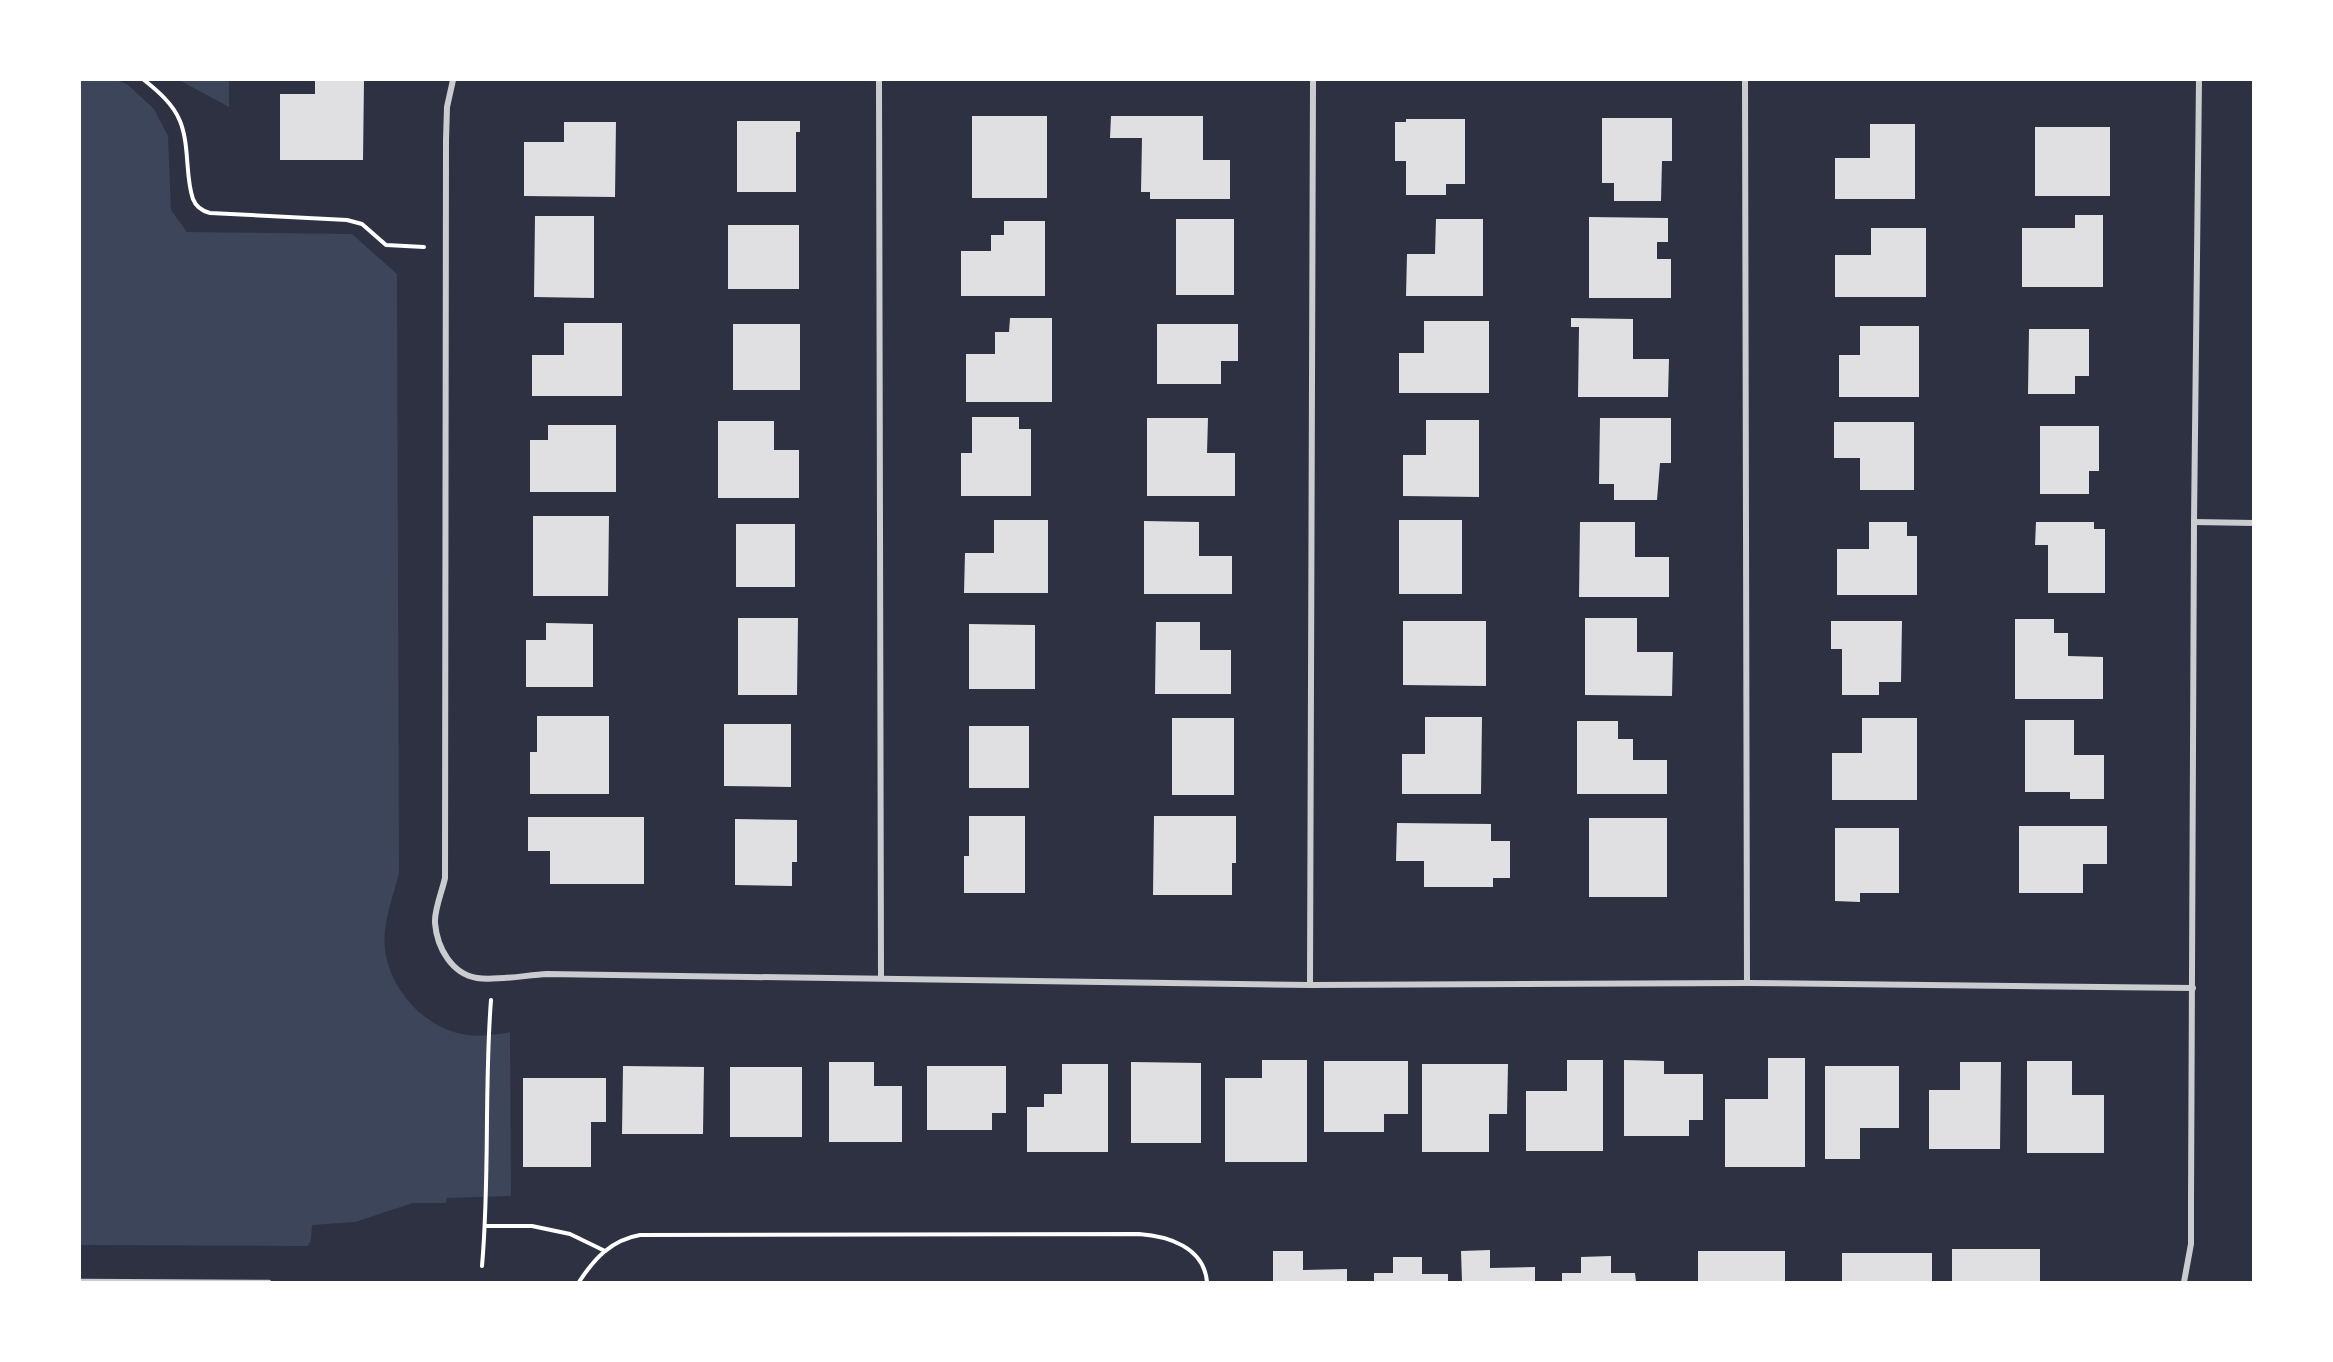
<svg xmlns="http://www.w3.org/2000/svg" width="2333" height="1362" font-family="'Fira Sans',sans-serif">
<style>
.green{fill:#3c4559}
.building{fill:#e0e0e3}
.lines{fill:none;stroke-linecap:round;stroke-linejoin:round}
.path{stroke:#fff;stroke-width:4}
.service{stroke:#caccd0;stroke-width:4.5}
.minor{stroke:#caccd0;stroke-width:6}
</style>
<rect width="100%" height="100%" fill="#2d3142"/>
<g class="green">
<path d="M80,80H117L127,84L154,109L168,136L171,210L187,232L352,234L397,274L399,873C393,898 382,923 385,949C389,985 417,1019 451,1031C470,1038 491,1036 510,1032L511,1196L447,1198L446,1203H413L355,1222L312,1225L311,1240L308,1246L80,1245Z"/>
<polygon points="179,80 229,80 229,107"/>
</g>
<g class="building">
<polygon points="315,80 364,80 363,160 280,160 280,94 315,94"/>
<rect x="972" y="116" width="75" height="82"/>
<polygon points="1111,116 1203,116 1203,160 1230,160 1230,199 1150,199 1150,192 1141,192 1142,138 1110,138"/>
<polygon points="1602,118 1672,118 1672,161 1662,161 1661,201 1614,201 1614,183 1602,183"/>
<polygon points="1406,119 1465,119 1465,184 1446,184 1446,195 1406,195 1406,161 1395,161 1395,122 1406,122"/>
<polygon points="737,121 800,121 800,132 796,132 796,192 737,192"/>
<polygon points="564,122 616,122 615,197 524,196 524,142 564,142"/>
<polygon points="1870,124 1915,124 1915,199 1835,199 1835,158 1870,158"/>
<rect x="2035" y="127" width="75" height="69"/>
<polygon points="2075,215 2103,215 2103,287 2022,287 2022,228 2075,228"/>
<polygon points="535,216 594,216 594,298 534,297"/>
<polygon points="1589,217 1668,218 1668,242 1657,242 1657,259 1671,259 1671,298 1589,298"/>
<rect x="1176" y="219" width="58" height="76"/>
<polygon points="1436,219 1483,219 1483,296 1406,296 1407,254 1435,254"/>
<polygon points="1004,221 1045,221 1045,296 961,296 961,251 991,251 991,235 1004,235"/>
<rect x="728" y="225" width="71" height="64"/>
<polygon points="1871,228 1926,228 1926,297 1835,297 1835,255 1871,255"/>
<polygon points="1010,318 1052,318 1052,402 966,402 966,354 995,354 995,332 1009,332"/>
<polygon points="1571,318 1633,319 1633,359 1669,359 1668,397 1578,397 1579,327 1571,327"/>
<polygon points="1424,321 1489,321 1489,393 1399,393 1399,353 1424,353"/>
<polygon points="564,323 622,323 622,396 532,396 532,355 564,355"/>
<rect x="733" y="324" width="67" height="66"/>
<polygon points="1157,324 1238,324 1238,361 1221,361 1221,384 1157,384"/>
<polygon points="1860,326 1919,326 1919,397 1839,397 1839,355 1860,355"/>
<polygon points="2029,329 2089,329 2089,376 2075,376 2075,394 2028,394"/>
<polygon points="972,417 1019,417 1019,429 1031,429 1031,496 961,496 961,453 972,453"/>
<polygon points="1147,418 1208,418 1207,453 1235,453 1235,496 1147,496"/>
<polygon points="1600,418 1671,418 1671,463 1660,463 1657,500 1614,500 1614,484 1599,484"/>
<polygon points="1426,420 1479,420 1479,497 1403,496 1403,455 1426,455"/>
<polygon points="718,421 774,421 774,450 799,450 799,498 718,498"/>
<polygon points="1834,422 1914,422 1914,490 1860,490 1860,458 1834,458"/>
<polygon points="548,425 616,425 616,492 530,492 530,440 548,440"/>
<polygon points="2040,426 2099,426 2099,471 2089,471 2089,494 2040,494"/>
<polygon points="533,516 609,516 608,596 533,596"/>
<polygon points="994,520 1048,520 1048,593 964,593 965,553 994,553"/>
<rect x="1399" y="520" width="63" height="74"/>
<polygon points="1144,521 1199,522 1199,556 1232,556 1232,594 1144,594"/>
<polygon points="1580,522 1635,522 1635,557 1669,557 1669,597 1579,597"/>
<polygon points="1869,522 1907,522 1907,536 1917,536 1917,595 1837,595 1837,549 1869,549"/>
<polygon points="2036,522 2094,522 2094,529 2105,529 2105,593 2048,593 2048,545 2035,545"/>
<rect x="736" y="524" width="59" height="63"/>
<polygon points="738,618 798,618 797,695 738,695"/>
<polygon points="1585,618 1637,618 1637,652 1673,652 1672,696 1585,695"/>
<polygon points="2015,619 2054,619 2054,633 2068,633 2068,656 2103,657 2103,699 2015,699"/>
<polygon points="1403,621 1486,621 1486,686 1403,685"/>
<polygon points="1831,621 1902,621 1901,682 1879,682 1879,695 1842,695 1842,649 1831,649"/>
<polygon points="1156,622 1200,622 1200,650 1231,650 1231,694 1155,694"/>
<polygon points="546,623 593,624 593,687 526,687 526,640 546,640"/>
<polygon points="969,624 1035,625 1035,689 969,689"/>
<polygon points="537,716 609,716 609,794 530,794 530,752 537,752"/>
<polygon points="1425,717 1482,717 1481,794 1402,794 1402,754 1425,754"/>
<rect x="1172" y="718" width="62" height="77"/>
<polygon points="1862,718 1917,718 1917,800 1832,800 1832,753 1862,753"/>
<polygon points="2025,720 2074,720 2074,755 2104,755 2104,799 2070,799 2070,792 2025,792"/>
<polygon points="1577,721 1618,721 1618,739 1633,739 1633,760 1667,760 1667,794 1577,794"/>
<polygon points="724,724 791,724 791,787 724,786"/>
<rect x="969" y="726" width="60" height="62"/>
<polygon points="969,816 1025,816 1025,893 964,893 964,856 969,856"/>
<polygon points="1154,816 1236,816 1236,863 1232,863 1232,895 1153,895"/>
<polygon points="528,817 644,817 644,884 550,884 550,851 528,851"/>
<rect x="1589" y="818" width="78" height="79"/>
<polygon points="735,819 797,820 797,862 792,862 792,886 735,885"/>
<polygon points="1397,823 1491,824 1491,841 1510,841 1510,878 1493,878 1493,887 1424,887 1424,861 1396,861"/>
<polygon points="2019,826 2107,826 2107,864 2083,864 2083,893 2019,893"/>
<polygon points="1835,828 1899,828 1899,893 1860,893 1860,902 1835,901"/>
<polygon points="1768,1058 1805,1058 1805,1167 1725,1167 1725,1099 1768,1099"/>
<polygon points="1262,1060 1307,1060 1307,1162 1225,1162 1225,1078 1262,1078"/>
<polygon points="1567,1060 1603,1060 1603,1151 1526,1151 1526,1091 1567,1091"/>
<polygon points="1624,1060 1664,1061 1664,1074 1703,1074 1703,1120 1689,1120 1689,1136 1624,1136"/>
<polygon points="1324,1061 1408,1061 1408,1114 1384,1114 1384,1132 1324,1132"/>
<polygon points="2027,1061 2072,1061 2072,1095 2104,1095 2104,1153 2027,1153"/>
<polygon points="829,1062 874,1062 874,1086 902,1086 902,1142 829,1142"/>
<polygon points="1131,1062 1201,1063 1201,1143 1131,1143"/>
<polygon points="1960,1062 2001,1062 2000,1149 1929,1149 1929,1090 1960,1090"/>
<polygon points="1062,1064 1108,1064 1108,1152 1027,1152 1027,1107 1044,1107 1044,1094 1062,1094"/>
<polygon points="1422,1064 1508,1064 1507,1114 1489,1114 1489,1152 1422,1152"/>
<polygon points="623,1066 704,1067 703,1134 622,1134"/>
<polygon points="927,1066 1006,1066 1006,1113 992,1113 992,1130 927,1130"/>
<polygon points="1825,1066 1899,1066 1899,1128 1860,1128 1860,1159 1825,1159"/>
<rect x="730" y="1067" width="72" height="70"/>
<polygon points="523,1078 606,1078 606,1122 591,1122 591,1167 523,1167"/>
<rect x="1952" y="1249" width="88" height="33"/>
<polygon points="1490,1250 1490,1268 1535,1267 1535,1282 1462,1282 1461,1251"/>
<polygon points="1273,1251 1303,1251 1303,1270 1347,1269 1347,1282 1273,1282"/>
<rect x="1698" y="1251" width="87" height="31"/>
<rect x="1842" y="1253" width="90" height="29"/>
<polygon points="1611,1256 1611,1273 1635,1273 1636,1282 1562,1282 1562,1273 1581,1273 1581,1257"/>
<polygon points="1393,1257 1422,1257 1422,1274 1448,1274 1448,1282 1374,1282 1374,1273 1393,1273"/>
</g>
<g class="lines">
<g class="path">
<path d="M144,80C158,91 173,104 180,121C190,146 185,177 193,199C196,207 202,211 210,213L347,220L362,224L386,245L424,247"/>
<polyline points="485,1226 532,1226 570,1234 605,1251"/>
<path d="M482,1266C490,1177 484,1089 491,1000"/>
<path d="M579,1282C594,1259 611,1240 640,1235L1139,1234C1168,1236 1204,1247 1207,1282"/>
</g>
<polyline class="service" points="80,1281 269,1282"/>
<g class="minor">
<path d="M453,80L447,107L446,140L445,878C442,892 434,910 435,923C437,948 452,974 477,978C496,981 527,975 547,974L1310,985L1747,983L2193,988"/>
<polyline points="879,80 881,978"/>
<polyline points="1745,80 1747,983"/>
<polyline points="2194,522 2254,523"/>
<polyline points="1310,985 1313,80"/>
<polyline points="2184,1282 2191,1244 2191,1202 2194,522 2199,80"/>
</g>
</g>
<rect width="2333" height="1362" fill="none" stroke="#ffffff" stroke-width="162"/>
</svg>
